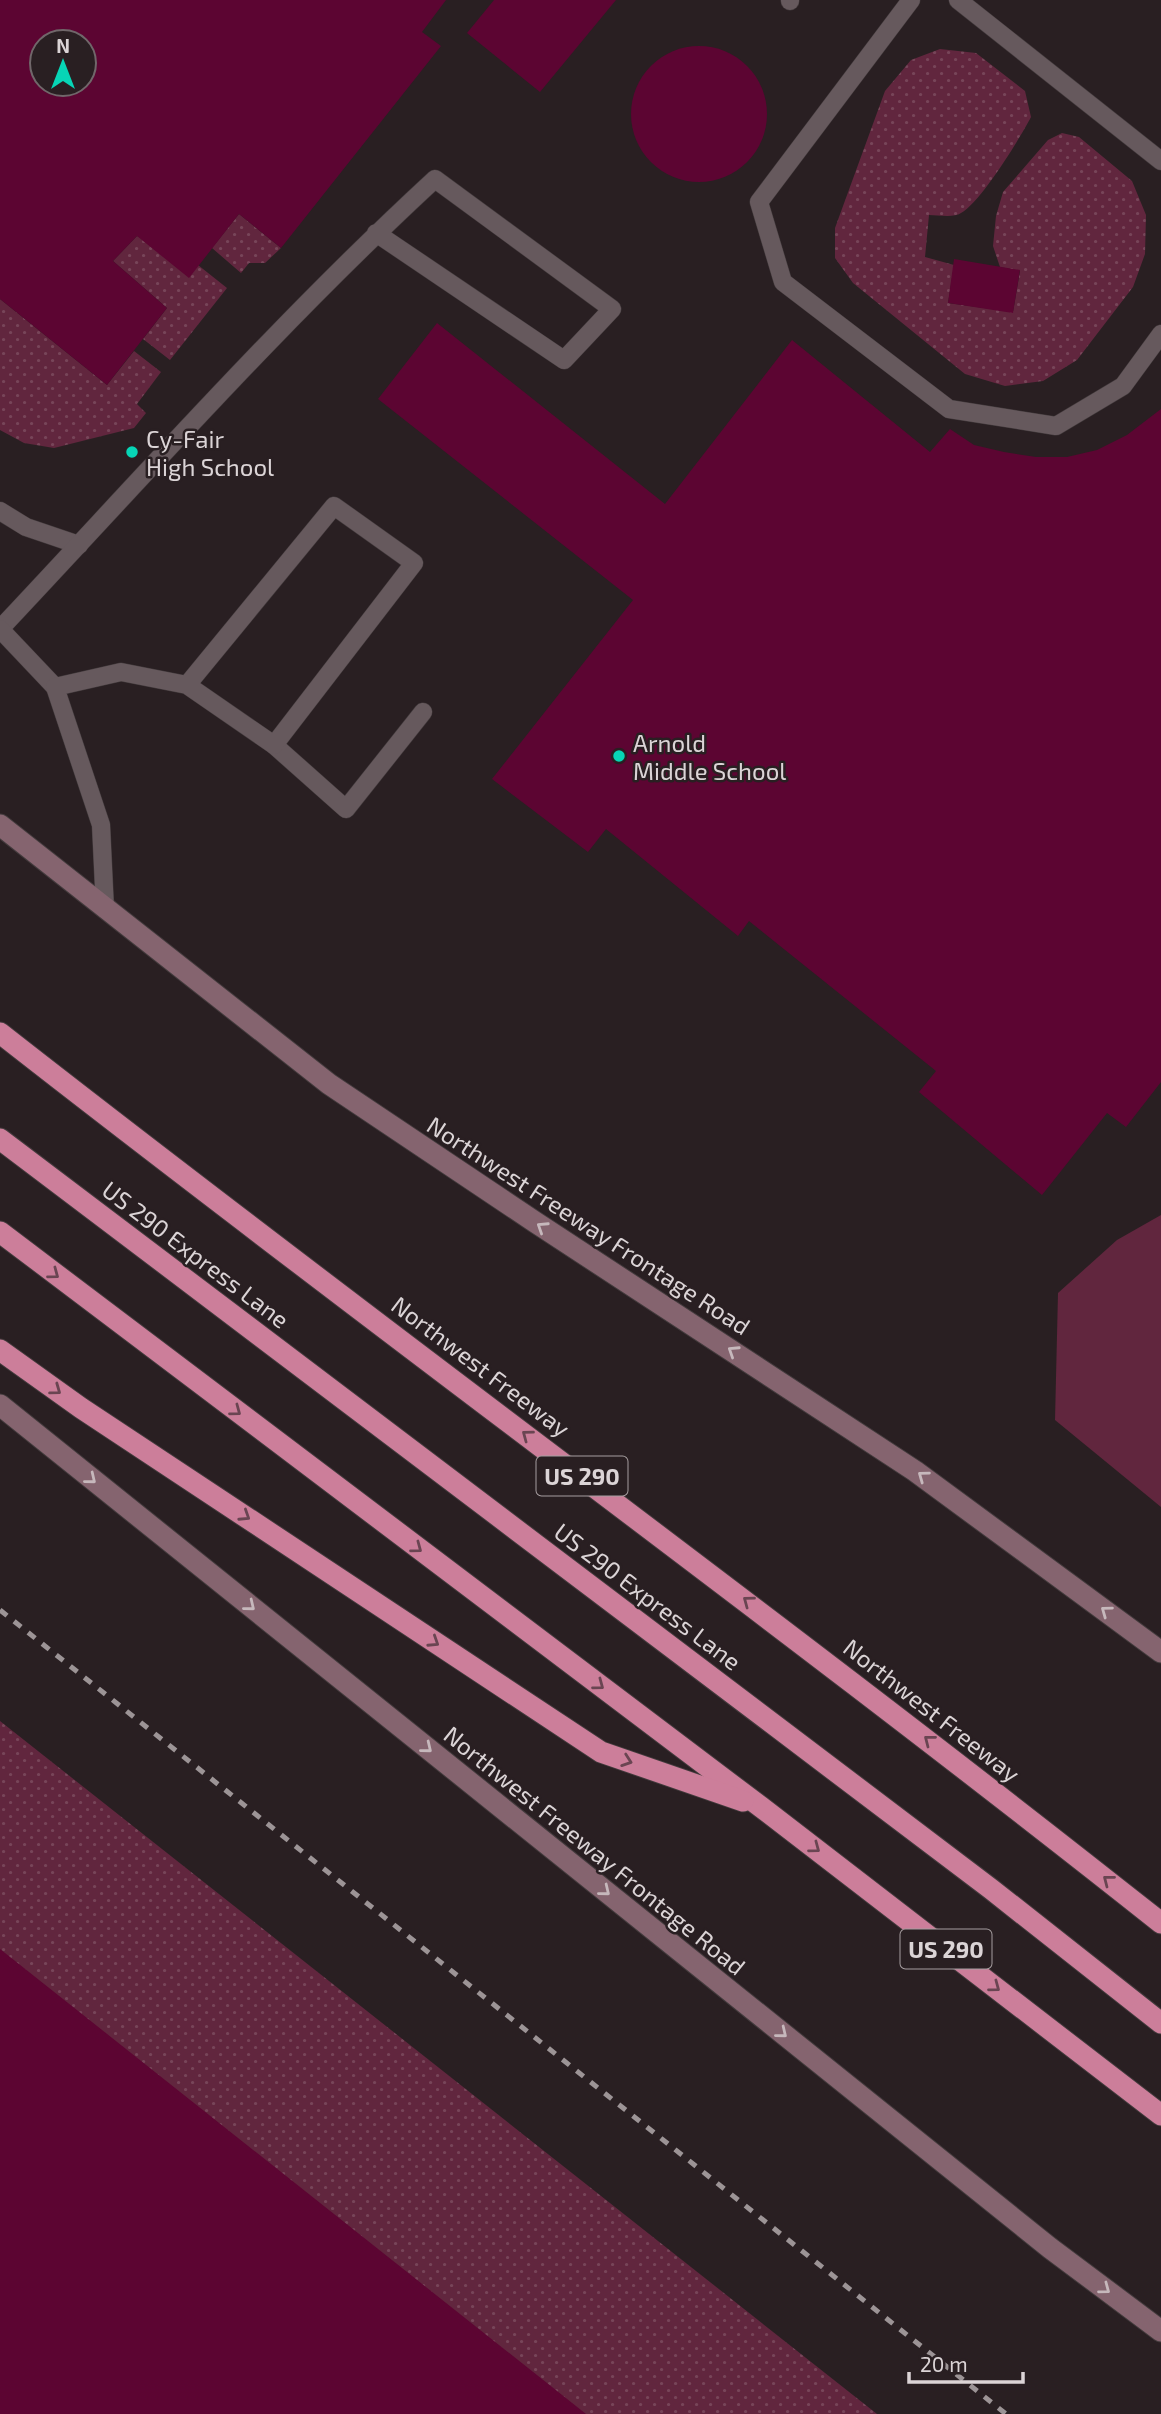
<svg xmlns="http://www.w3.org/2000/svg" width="1161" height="2414" font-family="'Exo 2',sans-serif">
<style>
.green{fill:url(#green-dots)}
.pitch{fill:#61263e}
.building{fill:#5c0532;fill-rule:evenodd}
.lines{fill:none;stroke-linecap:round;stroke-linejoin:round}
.lane-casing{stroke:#423a3c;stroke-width:19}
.secondary-casing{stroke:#423a3c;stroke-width:23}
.highway-casing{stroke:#423a3c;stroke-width:23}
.lane{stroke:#66595d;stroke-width:18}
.secondary{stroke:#85646f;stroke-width:21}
.highway{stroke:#cc7e9a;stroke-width:21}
.rail{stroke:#9c9496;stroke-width:5;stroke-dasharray:9 9;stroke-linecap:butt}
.oneway{stroke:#c6b8bc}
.oneway2{stroke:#6a4552}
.poi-dot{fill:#07d5b6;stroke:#291f22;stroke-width:2.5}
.labels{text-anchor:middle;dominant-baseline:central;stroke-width:5;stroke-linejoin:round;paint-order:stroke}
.shield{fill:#291f22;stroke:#a69ea0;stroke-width:2}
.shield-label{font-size:23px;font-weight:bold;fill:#dbd4d6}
.poi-label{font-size:24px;fill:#dbd4d6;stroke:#291f22;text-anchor:start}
.street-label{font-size:24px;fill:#dbd4d6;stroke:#291f22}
</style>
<defs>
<pattern id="green-dots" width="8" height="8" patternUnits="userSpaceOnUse" patternTransform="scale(1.75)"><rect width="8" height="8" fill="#61263e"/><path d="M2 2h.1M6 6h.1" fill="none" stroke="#774559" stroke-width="1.8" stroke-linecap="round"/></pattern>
</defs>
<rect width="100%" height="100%" fill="#291f22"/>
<g class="green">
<path d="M940,49L976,53L1025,91L1031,117C1020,138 981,202 961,213C954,218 938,215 929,215L925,257L954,265L948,303L1013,312L1020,271L1000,267L993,246L996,216L1003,192L1048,140L1062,133L1079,137L1132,181L1146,215L1145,254L1133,287L1077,360L1043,381L1005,386L965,374L853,283L835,258V228L885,91L911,60Z"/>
<polygon points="239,214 281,248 265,263 249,263 241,273 212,248"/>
<polygon points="137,236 198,265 227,288 170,360 143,339 167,308 113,261"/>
<polygon points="0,299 107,385 134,351 161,372 137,404 146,413 134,428 54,448 24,443 0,430"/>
<polygon points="0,1721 877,2414 0,2414"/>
</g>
<polygon class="pitch" points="1161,1215 1161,1507 1055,1420 1058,1293 1117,1240"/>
<g class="building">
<path d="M0,0H446L422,32L441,46L281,248L239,214L189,278L137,236L113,261L167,308L107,385L0,299ZM42,42H84V84H42Z"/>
<polygon points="494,0 616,0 540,92 467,33"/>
<circle cx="699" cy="114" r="68"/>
<polygon points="954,259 1020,270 1013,313 948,303"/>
<polygon points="437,323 665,504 792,340 930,452 950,429 974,445 1004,452 1036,457 1067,457 1097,450 1127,435 1161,409 1161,1082 1126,1127 1107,1113 1042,1195 919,1092 936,1071 749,921 738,936 606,829 588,852 492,779 633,600 378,399"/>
<polygon points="0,1949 586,2414 0,2414"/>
</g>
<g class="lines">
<g class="lane-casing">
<g id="lane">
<polyline points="790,0 790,1"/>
<polyline points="911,0 759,202 783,282 949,409 1056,426 1123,386 1161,334"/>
<polyline points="958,0 1161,161"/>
<polyline points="0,511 26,527 79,545"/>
<path d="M0,629C143,477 282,320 435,179L612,309L564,360L376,233"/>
<polyline points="0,629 55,687"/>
<polyline points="274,745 346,809 423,712"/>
<polyline points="105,909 101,825 55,687 121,672 187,685 334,506 414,563 274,745 187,685"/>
</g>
</g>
<g class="secondary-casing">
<g id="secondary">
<polyline points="0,825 329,1084 535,1222 915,1471 1161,1652"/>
<polyline points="0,1405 1050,2248 1161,2331"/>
</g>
</g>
<g class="highway-casing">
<g id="highway">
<path d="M0,1033C384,1334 779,1620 1161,1923"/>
<polyline points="0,1139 991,1889 1161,2023"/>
<polyline points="0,1232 761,1807 1161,2115"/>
<polyline points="0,1350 81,1408 601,1752 743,1801"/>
</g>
</g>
<use href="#lane" class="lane"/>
<use href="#secondary" class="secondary"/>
<use href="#highway" class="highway"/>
<polyline class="rail" points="0,1610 1006,2414"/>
</g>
<defs><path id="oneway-chevron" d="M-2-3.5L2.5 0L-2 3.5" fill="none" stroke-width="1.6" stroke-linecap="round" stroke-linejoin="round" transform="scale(1.75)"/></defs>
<g class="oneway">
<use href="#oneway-chevron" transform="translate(542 1227) rotate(-147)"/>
<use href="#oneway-chevron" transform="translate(733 1351) rotate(-147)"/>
<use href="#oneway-chevron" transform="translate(923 1476) rotate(-144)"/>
<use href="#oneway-chevron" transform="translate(91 1479) rotate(39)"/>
<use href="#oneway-chevron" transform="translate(250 1606) rotate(39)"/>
<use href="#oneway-chevron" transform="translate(1106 1611) rotate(-144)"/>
<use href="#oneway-chevron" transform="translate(427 1748) rotate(39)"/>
<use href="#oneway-chevron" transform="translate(605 1891) rotate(39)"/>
<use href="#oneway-chevron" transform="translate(782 2033) rotate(39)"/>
<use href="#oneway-chevron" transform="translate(1105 2289) rotate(37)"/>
</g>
<g class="oneway2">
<use href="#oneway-chevron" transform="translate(54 1274) rotate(37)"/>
<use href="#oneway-chevron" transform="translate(56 1390) rotate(36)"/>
<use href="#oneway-chevron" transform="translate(236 1411) rotate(37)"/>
<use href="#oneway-chevron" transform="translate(527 1435) rotate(-143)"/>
<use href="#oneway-chevron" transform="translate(245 1516) rotate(33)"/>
<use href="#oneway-chevron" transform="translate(417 1548) rotate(37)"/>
<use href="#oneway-chevron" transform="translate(748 1601) rotate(-143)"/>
<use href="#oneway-chevron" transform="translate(434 1642) rotate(33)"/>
<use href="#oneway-chevron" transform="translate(599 1685) rotate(37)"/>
<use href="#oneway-chevron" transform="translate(929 1740) rotate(-142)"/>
<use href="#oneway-chevron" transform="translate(627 1761) rotate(19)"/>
<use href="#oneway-chevron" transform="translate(815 1848) rotate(37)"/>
<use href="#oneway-chevron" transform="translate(1108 1880) rotate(-142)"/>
<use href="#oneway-chevron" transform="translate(995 1987) rotate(37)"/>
</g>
<g class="poi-dot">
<circle cx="132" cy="452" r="7"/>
<circle cx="619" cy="756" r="7"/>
</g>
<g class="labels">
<g class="shield">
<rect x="536.5" y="1456.5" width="91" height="39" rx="5"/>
<rect x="900.5" y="1929.5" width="91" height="39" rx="5"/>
</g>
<g class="shield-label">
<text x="582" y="1476">US 290</text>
<text x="946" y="1949">US 290</text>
</g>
<g class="poi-label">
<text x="146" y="438">Cy-Fair<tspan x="146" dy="28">High School</tspan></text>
<text x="633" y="742">Arnold<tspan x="633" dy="28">Middle School</tspan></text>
</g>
<g class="street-label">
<text transform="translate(589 1225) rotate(33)">Northwest Freeway Frontage Road</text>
<text transform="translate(196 1254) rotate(37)">US 290 Express Lane</text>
<text transform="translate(481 1366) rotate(37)">Northwest Freeway</text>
<text transform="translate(648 1596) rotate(37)">US 290 Express Lane</text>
<text transform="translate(932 1710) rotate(38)">Northwest Freeway</text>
<text transform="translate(595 1850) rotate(39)">Northwest Freeway Frontage Road</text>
</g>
</g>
<g transform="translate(63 63)"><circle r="33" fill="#291f22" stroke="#70676a" stroke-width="2"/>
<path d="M0-5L12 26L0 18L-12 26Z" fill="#07d5b6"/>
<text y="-10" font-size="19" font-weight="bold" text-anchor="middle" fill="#dbd4d6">N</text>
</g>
<path d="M909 2372v10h114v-10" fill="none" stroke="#dbd4d6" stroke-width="3.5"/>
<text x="920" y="2372" font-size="21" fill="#dbd4d6" stroke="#291f22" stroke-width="5" paint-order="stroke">20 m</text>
</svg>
